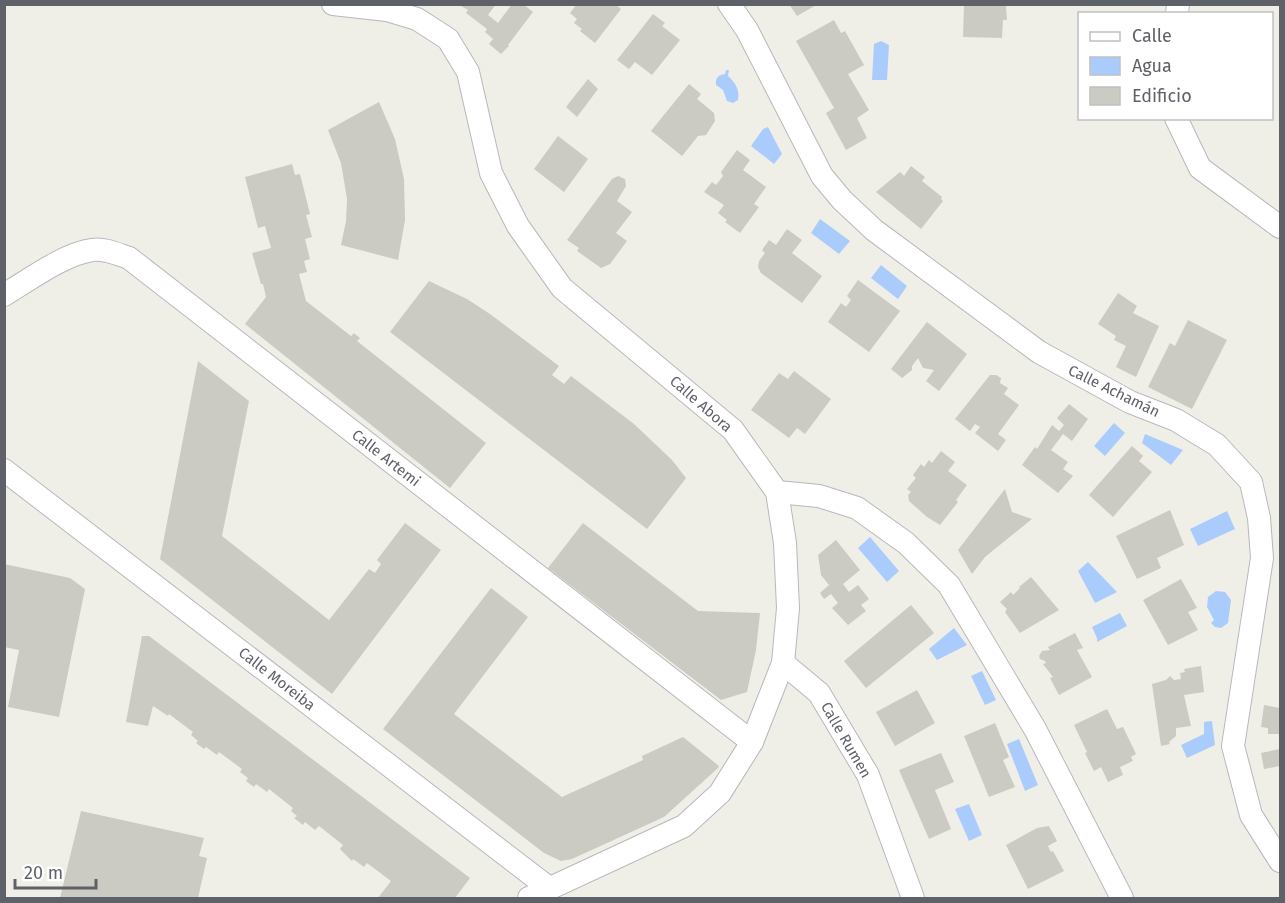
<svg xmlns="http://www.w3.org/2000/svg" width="1285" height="903" font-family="'Fira Sans',sans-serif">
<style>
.water{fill:#aaccfd}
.building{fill:#cbcac3}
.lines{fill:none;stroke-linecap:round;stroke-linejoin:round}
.minor-casing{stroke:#b7b8bd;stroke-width:24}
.minor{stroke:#fff;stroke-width:22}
.labels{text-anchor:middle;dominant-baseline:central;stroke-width:5;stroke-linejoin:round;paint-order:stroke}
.street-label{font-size:15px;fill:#5e6167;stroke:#fff}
</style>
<rect width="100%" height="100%" fill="#f0efe7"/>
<g class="water">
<polygon points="881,41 889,45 887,80 872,80 874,44"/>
<path d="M726,70H729L728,76C735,82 740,90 738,100L733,103L727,101L723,90L716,85C715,78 718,75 725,74Z"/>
<polygon points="768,127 782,154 774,164 751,146 763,129"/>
<polygon points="820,219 850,241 839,254 811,233"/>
<polygon points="881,265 907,286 898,299 871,278"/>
<polygon points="1114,423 1125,433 1105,456 1094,446"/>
<polygon points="1145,434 1183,450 1171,465 1142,443"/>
<polygon points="1227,511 1235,529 1198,546 1190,529"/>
<polygon points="870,537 899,571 887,582 858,548"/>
<polygon points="1088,562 1117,592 1095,603 1078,571"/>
<polygon points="1216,591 1225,592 1231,600 1228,623 1221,628 1215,627 1211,623 1214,620 1207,607 1208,597"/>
<polygon points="1120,613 1127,626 1097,642 1097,638 1092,627"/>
<polygon points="954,628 967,645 937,660 929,649"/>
<polygon points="982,671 996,700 985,705 971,676"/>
<polygon points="1212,721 1215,745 1187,758 1181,745 1204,734 1204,722"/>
<polygon points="1019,739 1038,785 1025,791 1007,744"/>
<polygon points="969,804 982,835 969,841 955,809"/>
</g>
<g class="building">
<polygon points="458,4 496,4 488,15 498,23 512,4 523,4 533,12 508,45 509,46 501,54 489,44 493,39 485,32 487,29 466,13 468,10"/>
<polygon points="577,4 615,4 621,9 595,43 580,31 582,29 574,23 577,19 570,13"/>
<polygon points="789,4 818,4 797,16"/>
<polygon points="964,4 1006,6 1007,20 1003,20 1002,38 963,37"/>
<polygon points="653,14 665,23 662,26 680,40 652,75 635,62 629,69 617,60"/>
<polygon points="834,20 841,33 845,31 864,65 848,74 869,110 857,118 867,138 846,150 826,113 834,108 796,41"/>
<polygon points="588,79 598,89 577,117 566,107"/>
<polygon points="689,84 701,94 697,99 714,113 715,121 706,135 698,136 682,156 651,131"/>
<polygon points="379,102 395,139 404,179 405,220 398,260 341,245 346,221 347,199 341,163 328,130"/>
<polygon points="558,136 588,159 564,192 534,169"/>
<polygon points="737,150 750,160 743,170 766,187 754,204 759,207 740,233 725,222 727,220 718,213 724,205 704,192 712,182 716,185 723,176 721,172"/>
<polygon points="292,164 295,175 300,174 310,214 306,215 312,237 305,239 310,259 304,261 307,272 299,274 306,301 351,336 354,333 355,334 360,338 357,341 486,443 450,488 245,324 266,297 263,284 261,284 252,253 271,248 265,226 258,228 245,177"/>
<polygon points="911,166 925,177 922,181 942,197 941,199 943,201 921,229 876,192 900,172 904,176"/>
<polygon points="618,176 625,179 626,186 617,201 632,212 616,233 627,241 610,264 601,268 577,251 579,248 567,240 612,179"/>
<polygon points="787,229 802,240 792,253 822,276 802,303 761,273 758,267 759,261 765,253 762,250 769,240 776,245"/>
<polygon points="858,280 900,311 869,352 828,322 841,303 846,307 851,300 847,296"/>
<polygon points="429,281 467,299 490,314 559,366 552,375 564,384 571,376 634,424 672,460 686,478 647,529 390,332"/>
<polygon points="1118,293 1137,306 1133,313 1159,326 1136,377 1116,367 1126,346 1114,340 1116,336 1098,324"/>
<polygon points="1188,320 1227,340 1192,409 1148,387 1170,343 1175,346"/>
<polygon points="927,322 967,354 939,391 926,381 934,370 923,368 918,358 912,366 912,370 902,378 891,369"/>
<polygon points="198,361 249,401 222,536 329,620 369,569 375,573 381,564 377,560 405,523 441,550 332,694 160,559"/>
<polygon points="794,371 831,399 805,434 797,428 789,438 751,410 779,373 788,379"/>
<polygon points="990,375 996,375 1001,378 1000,383 1008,388 1004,394 1019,405 998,434 1006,440 998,451 975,433 980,427 975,424 970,431 955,419"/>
<polygon points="1069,404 1088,419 1072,441 1063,434 1051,450 1068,462 1063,469 1073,476 1058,493 1022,465 1035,447 1037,449 1052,425 1059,431 1064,425 1057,418"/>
<polygon points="1132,446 1143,456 1139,461 1152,472 1113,517 1089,495"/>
<polygon points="941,451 955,462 948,471 967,485 956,500 958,502 940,525 927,517 909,501 908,495 911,492 907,489 916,478 913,475 921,464 924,467 929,460 932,463"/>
<polygon points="1005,489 1012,512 1032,519 985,557 972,574 958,550"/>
<polygon points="1170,510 1184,545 1157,558 1161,568 1137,579 1116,536"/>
<polygon points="583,523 698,611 760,613 756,650 747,692 721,700 548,568"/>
<polygon points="836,540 860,570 843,584 849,592 858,585 869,599 861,605 866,611 848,625 832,608 838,603 831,594 824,599 820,593 829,585 821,575 818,555"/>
<polygon points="4,564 70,578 85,589 59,717 8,707 19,650 4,647"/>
<polygon points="1031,577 1059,610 1020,633 1005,612 1007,609 1000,602 1011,592 1013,595 1020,588 1019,587"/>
<polygon points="1181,579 1197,608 1188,612 1198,630 1168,645 1143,600"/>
<polygon points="491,588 528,617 454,714 562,797 643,760 642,756 683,737 719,766 718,768 664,817 572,859 561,861 544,853 383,729"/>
<polygon points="911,605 934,633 866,688 844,661"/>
<polygon points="1075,633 1083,648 1077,650 1092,677 1059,695 1050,678 1053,677 1043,664 1046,663 1045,661 1040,659 1039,656 1042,651 1050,650 1048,647"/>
<polygon points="142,636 149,636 470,878 455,898 378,898 391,881 367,863 364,867 353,859 352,861 340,849 343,845 319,826 315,830 305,822 303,825 294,818 297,816 291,811 293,808 269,789 267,792 256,784 254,787 246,781 248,778 240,772 242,769 219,752 217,755 206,747 204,749 196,743 198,741 191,735 193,732 169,714 168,716 153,706 148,726 126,722"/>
<polygon points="1201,666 1204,692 1184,695 1191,726 1176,728 1176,736 1169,742 1170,744 1161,746 1152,684 1166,680 1170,676 1174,680 1181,679 1180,673 1185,672 1184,669"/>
<polygon points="917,690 935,723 895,746 876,712"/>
<polygon points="1264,705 1280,708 1280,734 1268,734 1268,728 1261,727"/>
<polygon points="1107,709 1117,729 1123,727 1136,754 1131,757 1133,761 1120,767 1123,775 1108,782 1101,767 1094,771 1085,753 1087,752 1074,725"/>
<polygon points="995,723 1009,757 1003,760 1015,787 989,797 964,736"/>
<polygon points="1280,749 1280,766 1264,769 1261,753"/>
<polygon points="941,753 954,782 935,790 951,829 929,839 899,770"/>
<polygon points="81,811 204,838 199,856 207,858 198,898 60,898"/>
<polygon points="1049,826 1057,841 1048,846 1051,852 1053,851 1064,871 1028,889 1006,845 1037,828"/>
</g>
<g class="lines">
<g class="minor-casing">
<g id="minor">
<polyline points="333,4 387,10 417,19 448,39 468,72 491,173 518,226 562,288 733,430 777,492 785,543 788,608 783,663 752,742 720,793 684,826 529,898"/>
<polyline points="729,4 747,30 822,176 842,200 874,230 1039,352 1130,402 1176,420 1217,445 1251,482 1259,518 1262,558 1233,746 1251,815 1280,861"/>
<polyline points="1177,14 1178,4"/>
<polyline points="1176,118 1200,168 1280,227"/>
<path d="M4,295C29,280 64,254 92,250C105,248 117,254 129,258L752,742"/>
<polyline points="4,470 549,888"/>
<polyline points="777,492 819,496 857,508 906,543 949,585 1035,729 1122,898"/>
<polyline points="783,663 819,693 868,775 913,898"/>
</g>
</g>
<use href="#minor" class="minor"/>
</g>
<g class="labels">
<g class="street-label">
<text transform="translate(1114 391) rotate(26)">Calle Achamán</text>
<text transform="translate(701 404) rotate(41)">Calle Abora</text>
<text transform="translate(386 458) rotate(38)">Calle Artemi</text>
<text transform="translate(277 679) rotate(38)">Calle Moreiba</text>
<text transform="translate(846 740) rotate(60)">Calle Rumen</text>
</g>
</g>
<rect width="1285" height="903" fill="none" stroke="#5e6167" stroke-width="12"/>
<rect x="1078" y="12" width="195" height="108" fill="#ffffff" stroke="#bfc0c2" stroke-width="1.5"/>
<rect x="1090" y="32" width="30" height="9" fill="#ffffff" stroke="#bfc0c2" stroke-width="1.5"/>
<text x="1132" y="42" font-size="18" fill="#5e6167">Calle</text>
<rect x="1090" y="57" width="30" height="18" fill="#aaccfd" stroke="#bfc0c2" stroke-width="1.5"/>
<text x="1132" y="72" font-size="18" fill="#5e6167">Agua</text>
<rect x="1090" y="87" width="30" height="18" fill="#cbcac3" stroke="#bfc0c2" stroke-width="1.5"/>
<text x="1132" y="102" font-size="18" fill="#5e6167">Edificio</text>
<path d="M15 879v9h81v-9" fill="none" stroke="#5e6167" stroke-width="3"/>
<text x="24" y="879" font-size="18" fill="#5e6167" stroke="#ffffff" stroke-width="4.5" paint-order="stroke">20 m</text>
</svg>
